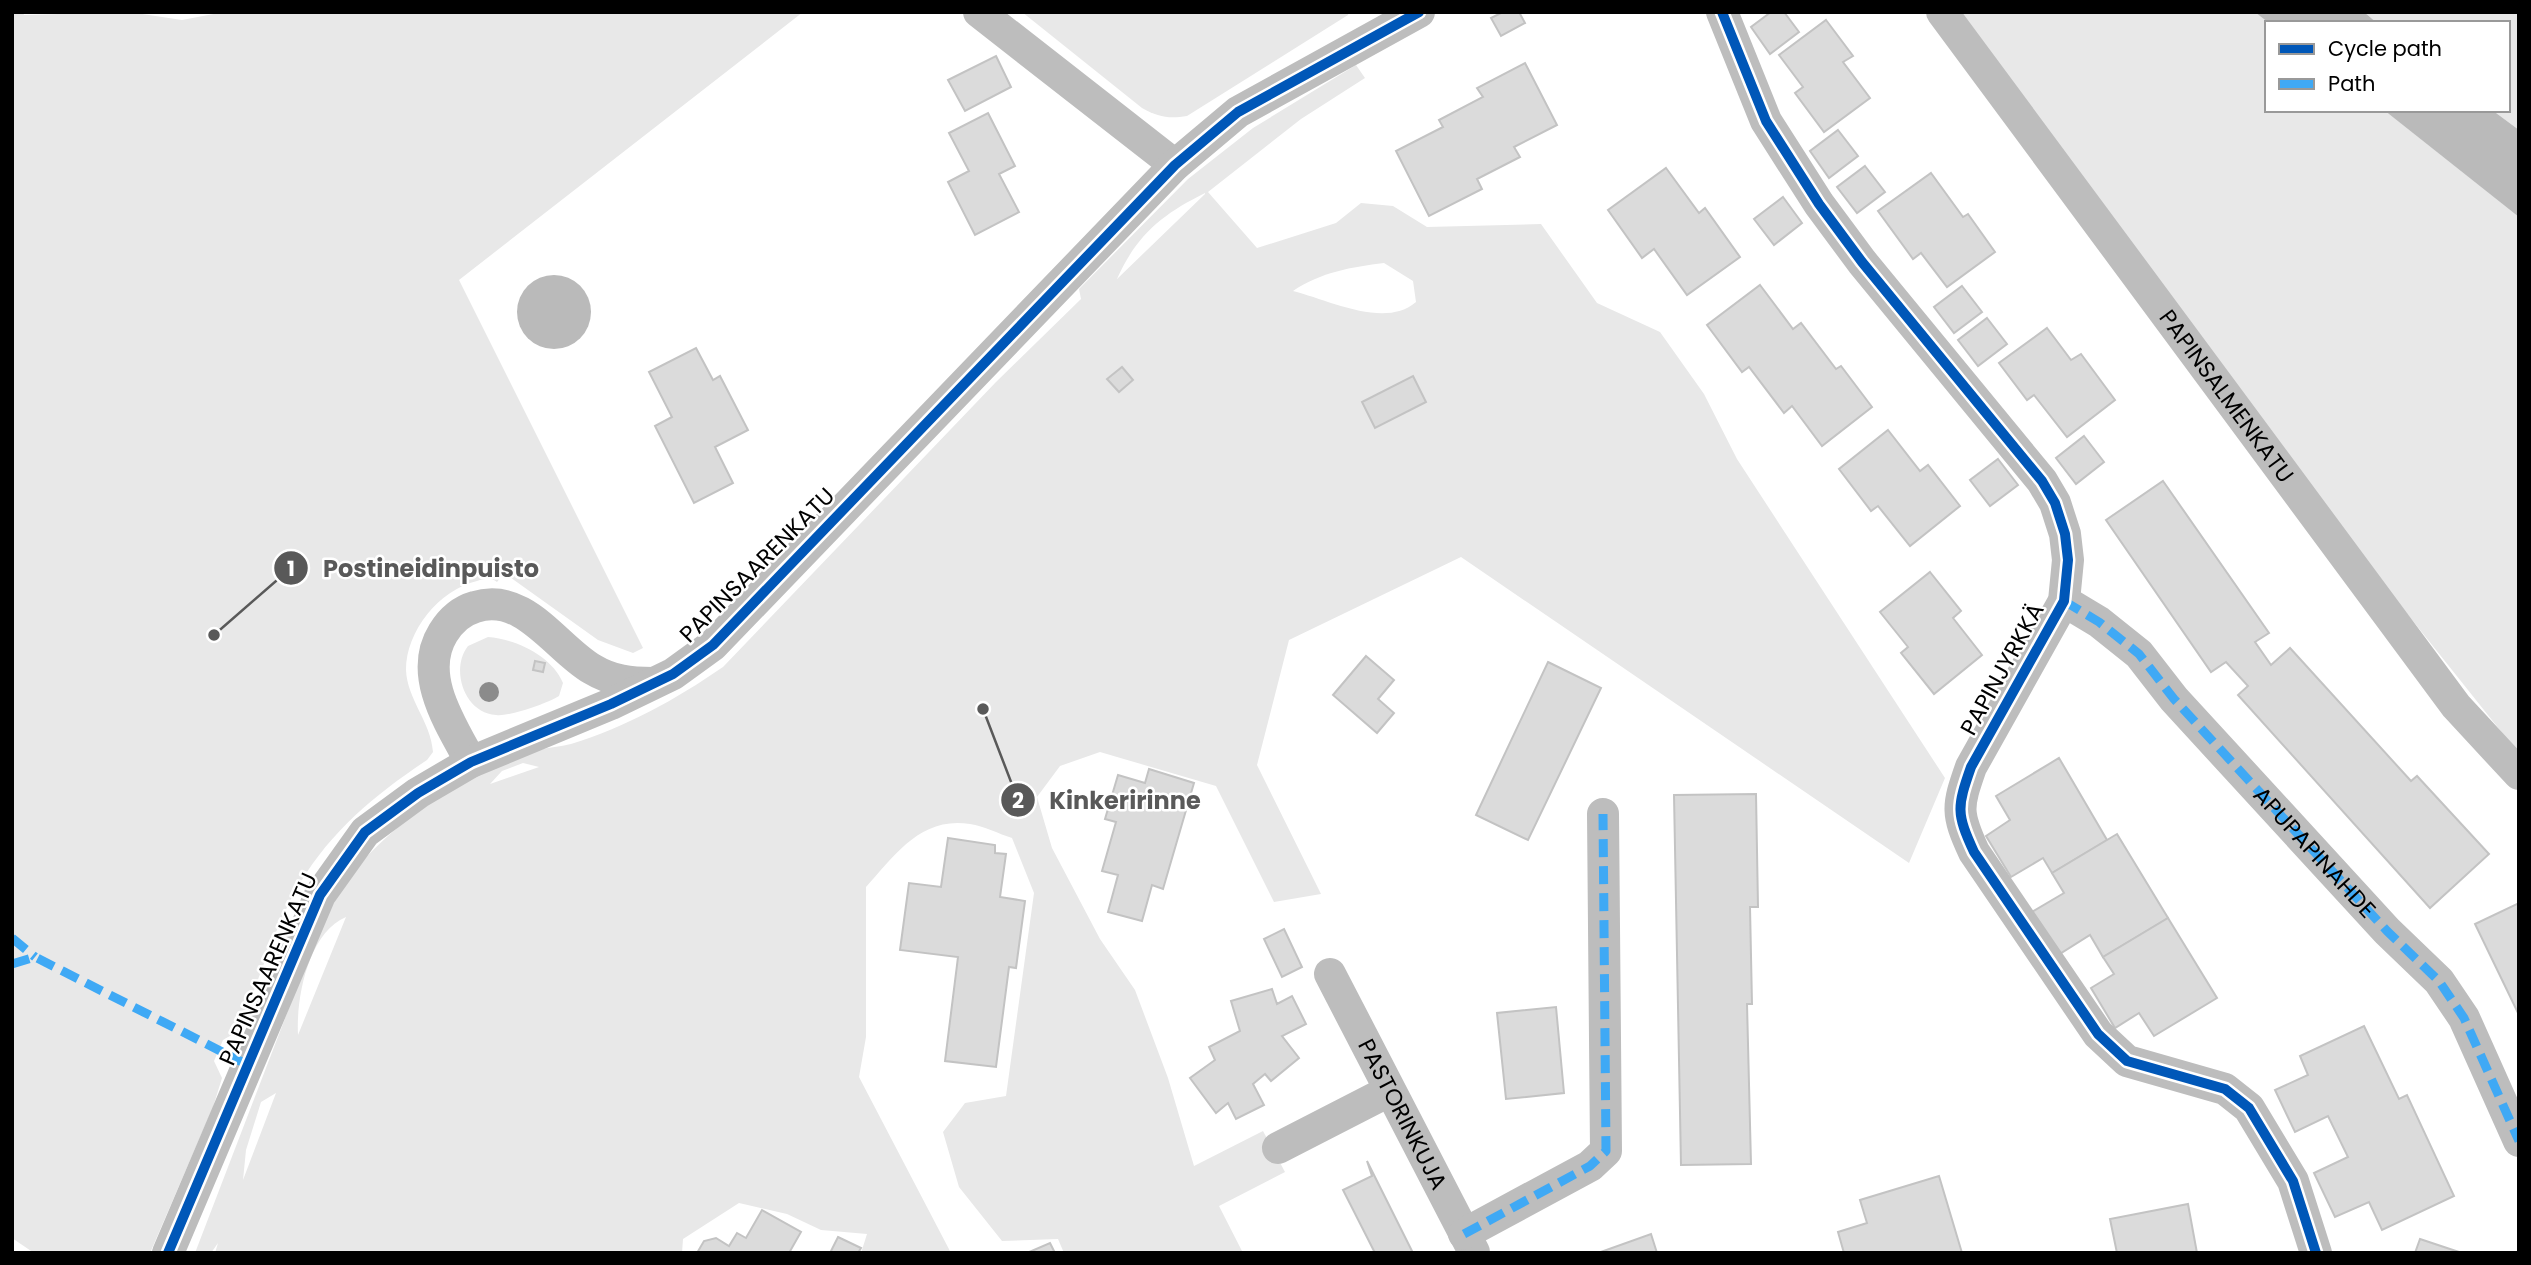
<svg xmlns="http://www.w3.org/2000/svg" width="2531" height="1265" font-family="Poppins,sans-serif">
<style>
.green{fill:#e8e8e8;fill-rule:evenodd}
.water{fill:#bababa}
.building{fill:#dbdbdb;stroke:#c3c3c3;stroke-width:2}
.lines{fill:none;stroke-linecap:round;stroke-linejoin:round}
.minor{stroke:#bdbdbd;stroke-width:32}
.quiet{stroke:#3fa9f5;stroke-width:9;stroke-dasharray:18 9;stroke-linecap:butt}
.cycleway-casing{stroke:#fff;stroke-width:15}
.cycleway{stroke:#0057b8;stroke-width:10}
.tree{fill:#8b8b8b}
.labels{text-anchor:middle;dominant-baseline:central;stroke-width:5;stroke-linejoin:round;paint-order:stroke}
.street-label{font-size:23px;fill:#000;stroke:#fff}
.leader{fill:none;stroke:#595959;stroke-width:2.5}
.callout-dot{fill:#595959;stroke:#fff;stroke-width:2.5}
.mark-label{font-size:21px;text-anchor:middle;font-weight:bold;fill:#fff}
.callout-label{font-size:24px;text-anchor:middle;font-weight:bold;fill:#595959;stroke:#fff;stroke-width:5;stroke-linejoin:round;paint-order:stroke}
</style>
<rect width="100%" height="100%" fill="#fff"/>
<g class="green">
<path d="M12,12H23L24,15L129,12L182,20L224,12H803L459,280L643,648L633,653L598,640L504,573L497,582C491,577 484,579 477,581C439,590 406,631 406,670C407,699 431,722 433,752L427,760C376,794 332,830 300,883C275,923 258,987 237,1032L223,1040L214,1061L222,1078L213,1107L150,1253H34L12,1238Z"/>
<path d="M1022,12H1349L1348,15L1187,116C1169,119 1158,117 1142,108Z"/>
<polygon points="1959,12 2283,12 2296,23 2267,23 2267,110 2409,110 2519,208 2519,754 2393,596"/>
<polygon points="2364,12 2519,12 2519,130 2492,110 2508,110 2508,23 2377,23"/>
<path d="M1356,65L1365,78L1301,119L1208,192L1257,248L1336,223L1361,203L1393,206L1427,227L1541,224L1597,303L1660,332L1704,394L1737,459L1945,778L1909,863L1461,557L1289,640L1257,765L1321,894L1274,902L1216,786L1100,752L1060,766L1037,797L1052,848L1100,939L1135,990L1168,1078L1194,1166L1263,1131L1285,1172L1219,1206L1243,1253H1064L1058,1239L1002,1241L959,1187L943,1132L965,1103L1006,1096L1034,893L1012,838C999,834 984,826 970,824C921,816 895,855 866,887V1037L859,1077L951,1253H861L867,1234L821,1230L787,1214L739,1203L683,1239L682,1253H215L218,1243L211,1253H195L324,917C333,903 340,889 350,876C392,822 473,768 539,750C549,747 560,747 571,744C626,727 675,700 723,667L996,382L1081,299L1079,289L1188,179L1253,128ZM1205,193V194L1117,279C1137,234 1163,214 1205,193ZM1384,263L1413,281L1416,302C1385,329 1329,300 1293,291C1321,272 1352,267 1384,263ZM523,763L539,767L490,784L502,771ZM346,917L298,1035C296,998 308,933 346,917ZM276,1093L243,1180L246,1150L261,1102Z"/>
<path d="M488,637C516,639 552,656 563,683L559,696C548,703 509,717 496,715C464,713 450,669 468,646Z"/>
</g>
<g class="water">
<polygon points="2255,12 2364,12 2377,23 2269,23"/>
<polygon points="2384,110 2492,110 2519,130 2519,217"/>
<circle cx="554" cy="312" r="37"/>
</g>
<g class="building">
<polygon points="1503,12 1519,12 1525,23 1501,36 1491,18"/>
<polygon points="1771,12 1784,12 1799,32 1770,54 1751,27"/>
<polygon points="1826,20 1853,56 1843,62 1870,98 1824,132 1795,93 1803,87 1779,55"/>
<polygon points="996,56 1011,87 965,111 948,80"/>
<polygon points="1525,63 1557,125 1514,147 1520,157 1477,179 1482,189 1429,216 1396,151 1443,127 1439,120 1483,97 1477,88"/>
<polygon points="988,113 1015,166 999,174 1019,212 975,235 948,182 969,171 949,133"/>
<polygon points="1838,130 1858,156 1829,178 1810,151"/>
<polygon points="1865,166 1885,192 1857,213 1837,187"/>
<polygon points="1666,168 1699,213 1705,208 1740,257 1687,295 1654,249 1642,258 1608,210"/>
<polygon points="1931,173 1963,217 1968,214 1995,252 1947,287 1921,253 1913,259 1878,211"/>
<polygon points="1783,197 1802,223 1774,245 1754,219"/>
<polygon points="1760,285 1793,329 1801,323 1836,369 1841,366 1872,407 1822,446 1792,406 1784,413 1749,367 1742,372 1707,325"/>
<polygon points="1962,286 1982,312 1954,333 1934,307"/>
<polygon points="1987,318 2007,344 1978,366 1958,340"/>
<polygon points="2047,328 2071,360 2081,354 2115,400 2067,437 2034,395 2027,400 1999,363"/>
<polygon points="696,348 713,380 720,376 748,430 715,447 733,483 694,503 655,426 672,417 649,372"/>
<polygon points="1122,367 1133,380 1119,392 1107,379"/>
<polygon points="1413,376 1426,402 1375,428 1362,402"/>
<polygon points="1888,430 1920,471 1928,465 1960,506 1910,546 1878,506 1871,511 1839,469"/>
<polygon points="2084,436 2104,462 2076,484 2056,458"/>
<polygon points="1998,459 2018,485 1990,506 1970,480"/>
<polygon points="2163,481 2269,633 2255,642 2271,665 2290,648 2411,781 2417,776 2489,854 2430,908 2238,695 2248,686 2226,662 2211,672 2106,520"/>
<polygon points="1930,572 1961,611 1953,618 1982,655 1934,694 1901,653 1908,647 1880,612"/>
<polygon points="1366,656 1394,680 1378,699 1394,713 1377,733 1333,695"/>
<polygon points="535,661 545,663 543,672 533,670"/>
<polygon points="1548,662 1601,688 1528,840 1476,815"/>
<polygon points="2059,758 2107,840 2052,873 2043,858 2011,877 1986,836 2010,820 1996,796"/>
<polygon points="1149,769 1194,783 1163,889 1152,885 1142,921 1108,912 1118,875 1102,871 1116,822 1105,819 1118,775 1145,783"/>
<polygon points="1756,794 1758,907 1750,907 1752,1004 1747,1004 1751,1164 1681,1165 1674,795"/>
<polygon points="2117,834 2168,918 2103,957 2090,935 2058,955 2032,912 2064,893 2052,873"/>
<polygon points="948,838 995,845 995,853 1006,854 1000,897 1025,901 1016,968 1009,967 996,1067 945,1061 958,957 900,950 909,883 941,887"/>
<polygon points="2519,903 2519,1015 2475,924"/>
<polygon points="2168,918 2217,998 2154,1036 2139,1013 2115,1028 2091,988 2114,974 2103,957"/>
<polygon points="1284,929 1302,967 1282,977 1264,939"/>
<polygon points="1272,989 1277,1004 1292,996 1306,1024 1282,1036 1299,1058 1271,1081 1265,1074 1253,1084 1264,1105 1236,1119 1228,1103 1216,1113 1190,1078 1215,1060 1209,1047 1240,1031 1231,1001"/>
<polygon points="1556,1007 1564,1093 1506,1099 1497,1013"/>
<polygon points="2364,1026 2399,1099 2407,1095 2454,1196 2382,1230 2369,1202 2335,1217 2314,1173 2348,1157 2328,1116 2295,1132 2275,1090 2308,1075 2300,1056"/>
<polygon points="1367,1161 1413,1253 1375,1253 1343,1190 1372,1176"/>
<polygon points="1939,1176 1962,1253 1844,1253 1838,1232 1867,1223 1860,1200"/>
<polygon points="2188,1204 2197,1253 2117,1253 2110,1219"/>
<polygon points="762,1210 801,1232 789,1253 697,1253 704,1241 716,1238 729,1246 737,1233 746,1238"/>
<polygon points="1651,1234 1657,1253 1598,1253"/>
<polygon points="838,1237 861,1248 858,1253 830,1253"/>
<polygon points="2420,1239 2462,1253 2415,1253"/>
<polygon points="1050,1243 1055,1253 1027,1253"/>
</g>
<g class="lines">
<g class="minor">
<polyline points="979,12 1175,165"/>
<path d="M1722,12L1766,121L1819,204L1862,262L2042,481L2055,503L2065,534L2068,560L2064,601L1971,767C1957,807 1956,813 1974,852L2098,1034L2127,1061L2225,1089L2249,1108L2293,1181L2316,1253"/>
<path id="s1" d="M1942,12L2456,706L2519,774"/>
<path id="s2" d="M2064,601L2099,622L2139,654L2174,699L2387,931L2439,981L2464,1018L2519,1141"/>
<path d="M471,762C451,725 417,675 443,633C451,620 461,611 475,607C524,591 556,648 592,669C612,681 630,683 653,683"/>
<path id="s3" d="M1330,974L1474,1252"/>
<polyline points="1278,1148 1389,1091"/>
<polyline points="1464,1234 1590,1166 1606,1151 1603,814"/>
<polyline points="168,1253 320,895 365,832 418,793 471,762 611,704 673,674 713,645 1175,165 1238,112 1419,12"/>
</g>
<g class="quiet">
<polyline points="2064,601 2099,622 2139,654 2174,699 2387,931 2439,981 2464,1018 2519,1141"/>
<polyline points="12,938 35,957"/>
<polyline points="12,964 35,957 248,1065"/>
<polyline points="1464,1234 1590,1166 1606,1151 1603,814"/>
</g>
<g class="cycleway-casing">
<g id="cycleway">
<path d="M1722,12L1766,121L1819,204L1862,262L2042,481L2055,503L2065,534L2068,560L2064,601L1971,767C1957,807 1956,813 1974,852L2098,1034L2127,1061L2225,1089L2249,1108L2293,1181L2316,1253"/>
<polyline points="168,1253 320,895 365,832 418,793 471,762 611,704 673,674 713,645 1175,165 1238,112 1419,12"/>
</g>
</g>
<use href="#cycleway" class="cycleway"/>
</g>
<circle class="tree" cx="489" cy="692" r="10"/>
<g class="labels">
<g class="street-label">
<text stroke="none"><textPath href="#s1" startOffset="478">PAPINSALMENKATU</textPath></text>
<text transform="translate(757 565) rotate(-45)">PAPINSAARENKATU</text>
<text transform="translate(2002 669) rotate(-61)">PAPINJYRKKÄ</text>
<text stroke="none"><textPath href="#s2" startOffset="357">APUPAPINAHDE</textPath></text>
<text transform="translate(268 969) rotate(-66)">PAPINSAARENKATU</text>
<text stroke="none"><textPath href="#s3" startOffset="158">PASTORINKUJA</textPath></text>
</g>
</g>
<path class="leader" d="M214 635L291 568M983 709L1018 800"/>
<g class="callout-dot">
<circle cx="214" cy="635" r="7"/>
<circle cx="983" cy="709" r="7"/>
<circle cx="291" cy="568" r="18"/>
<circle cx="1018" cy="800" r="18"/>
</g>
<g class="mark-label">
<text x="291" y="576">1</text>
<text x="1018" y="808">2</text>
</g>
<g class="callout-label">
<text x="431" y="577">Postineidinpuisto</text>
<text x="1125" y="809">Kinkeririnne</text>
</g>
<rect width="2531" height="1265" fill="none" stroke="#000000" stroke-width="28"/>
<rect x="2265" y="21" width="245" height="91" fill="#ffffff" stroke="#999999" stroke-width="2"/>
<rect x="2279" y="44" width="35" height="10" fill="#0057b8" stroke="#999999" stroke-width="2"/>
<text x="2328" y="56" font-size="21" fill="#000000">Cycle path</text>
<rect x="2279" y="79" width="35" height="10" fill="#3fa9f5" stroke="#999999" stroke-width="2"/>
<text x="2328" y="91" font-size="21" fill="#000000">Path</text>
</svg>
